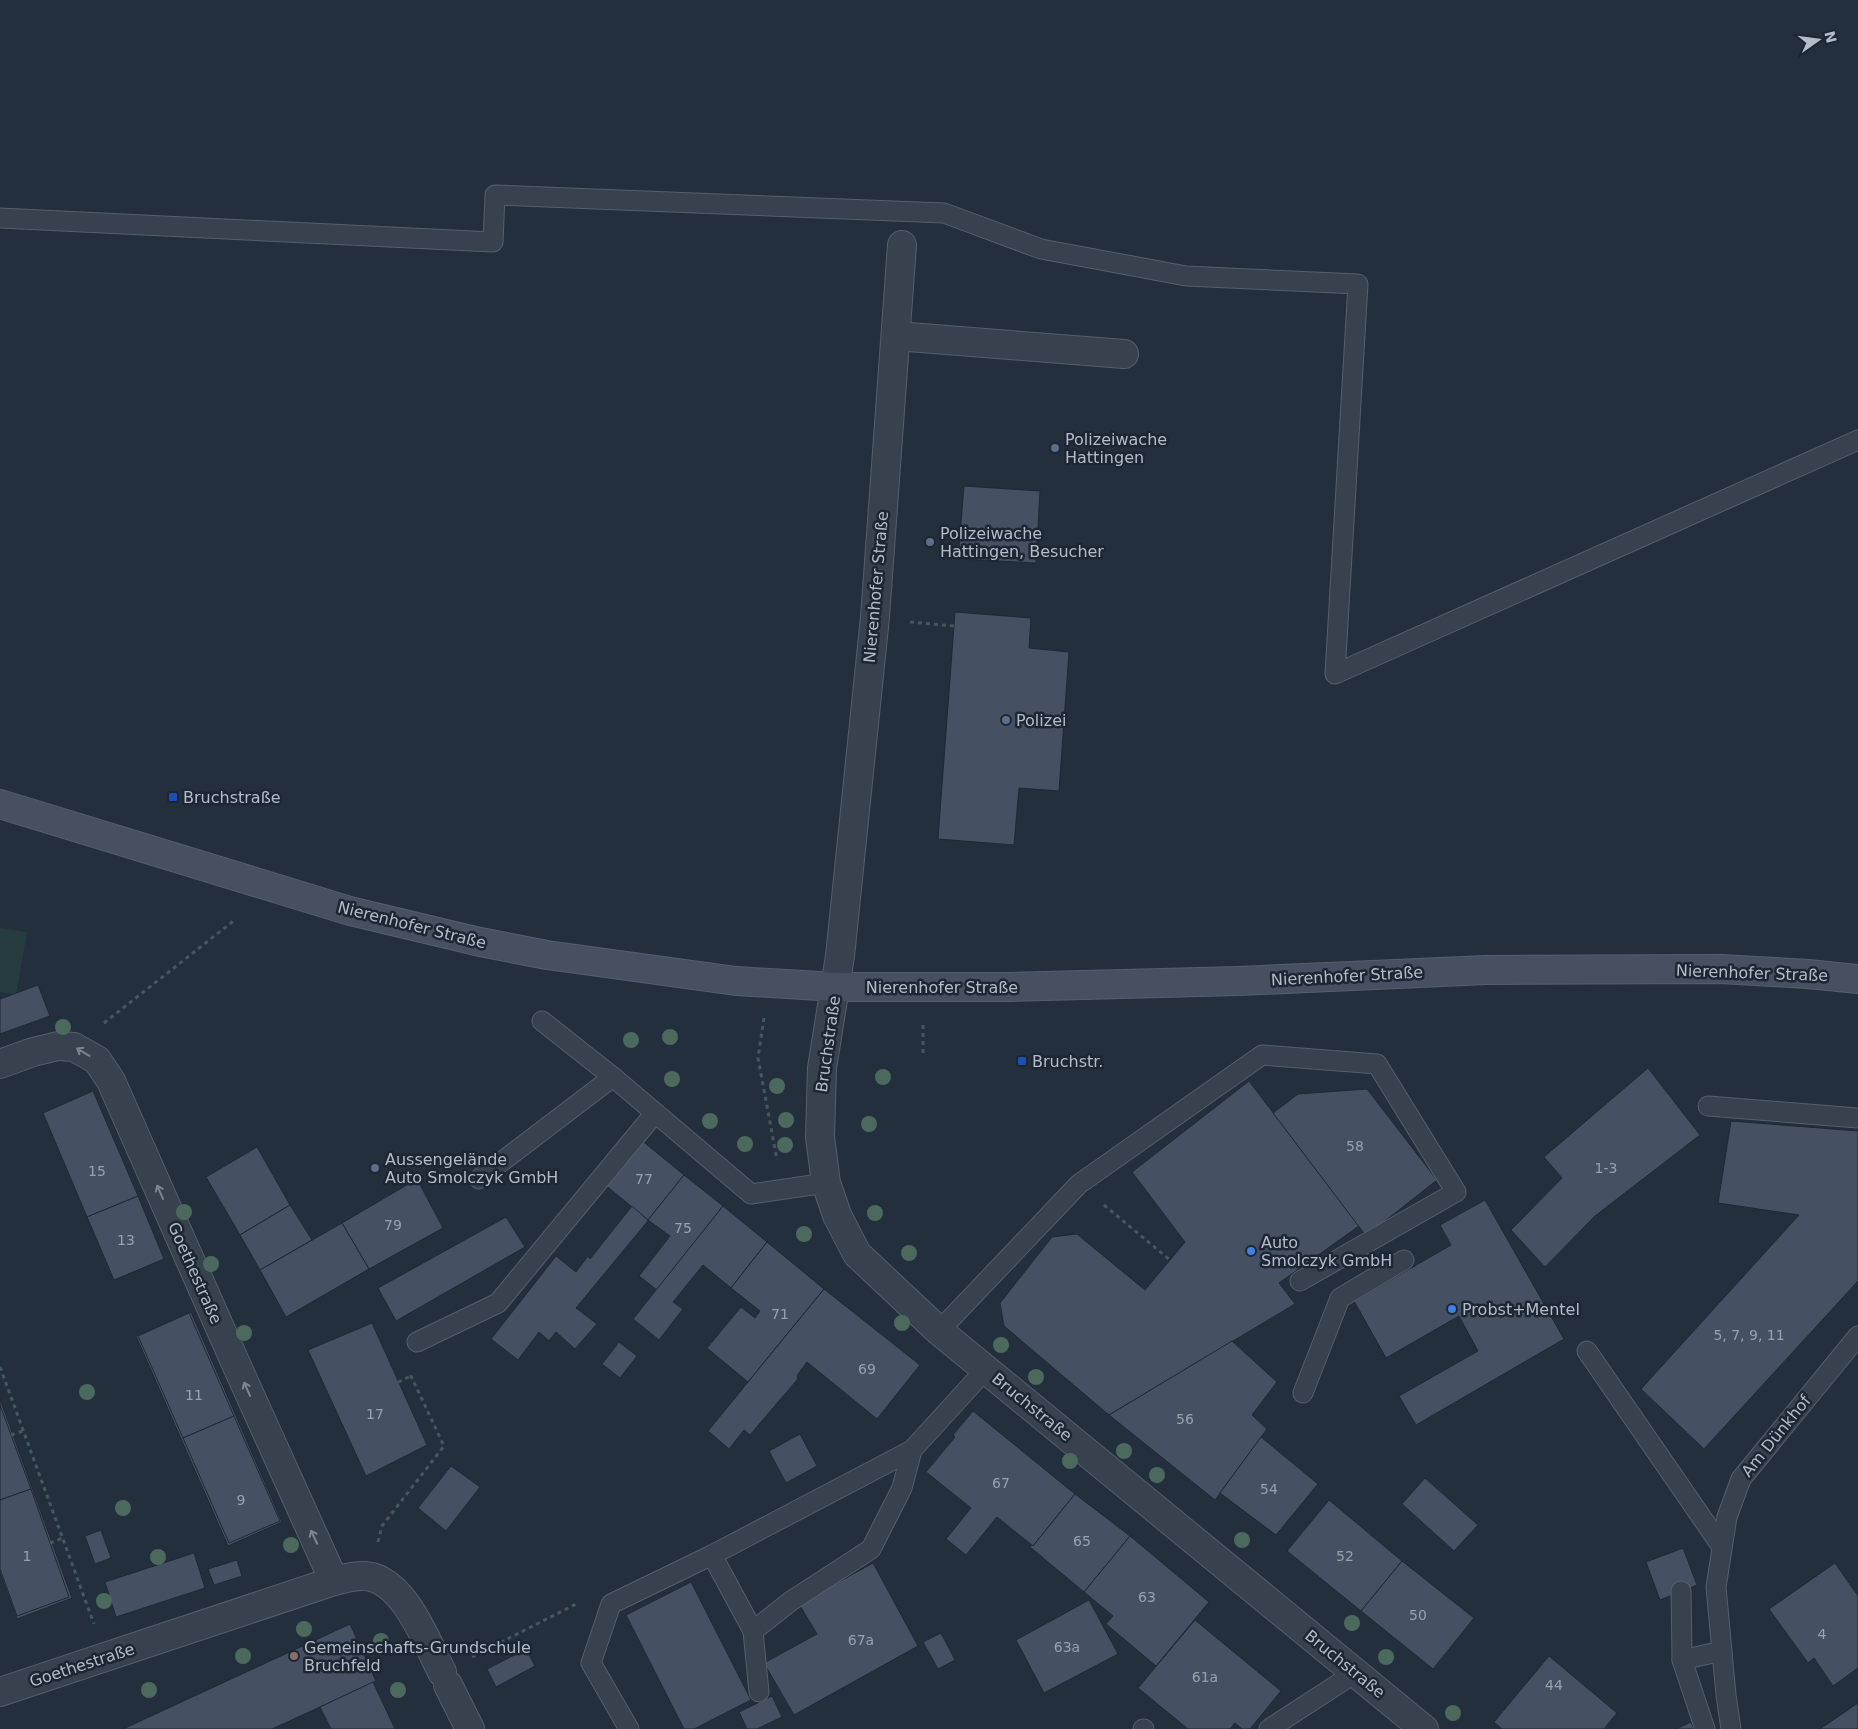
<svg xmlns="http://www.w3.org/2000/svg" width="1858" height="1729" font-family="'DejaVu Sans',sans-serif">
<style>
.green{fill:#263c3f}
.building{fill:#455162;stroke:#1f2835}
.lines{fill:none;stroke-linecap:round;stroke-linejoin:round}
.lane-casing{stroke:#565f6c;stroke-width:21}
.street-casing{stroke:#565f6c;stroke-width:30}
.secondary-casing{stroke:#565f6c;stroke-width:30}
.path{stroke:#44595c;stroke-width:3;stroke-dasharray:4 4;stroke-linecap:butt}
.lane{stroke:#38414e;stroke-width:19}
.street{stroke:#38414e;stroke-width:28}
.secondary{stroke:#465061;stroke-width:28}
.tree{fill:#4b6a5d}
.oneway{stroke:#7c8592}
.service-dot{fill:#5c6f8a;stroke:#1d2633;stroke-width:2}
.transit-dot{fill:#1a4fb4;stroke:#1d2633;stroke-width:2}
.shop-dot{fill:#3f7fe0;stroke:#1d2633;stroke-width:2}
.education-dot{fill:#8d6e63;stroke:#1d2633;stroke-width:2}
.labels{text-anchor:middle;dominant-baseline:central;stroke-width:5;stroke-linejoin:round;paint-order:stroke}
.number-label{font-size:14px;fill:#98a1af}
.poi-label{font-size:16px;fill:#b4bcc9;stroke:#1d2633;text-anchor:start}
.street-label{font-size:16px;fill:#b4bcc9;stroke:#1d2633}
</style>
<rect width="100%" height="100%" fill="#242f3e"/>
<polygon class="green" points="0,928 27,932 16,995 0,992"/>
<g class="building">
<polygon points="964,486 1040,491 1036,563 958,559"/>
<polygon points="955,612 1031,618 1029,648 1069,652 1059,791 1019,788 1014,845 938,839"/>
<polygon points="38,985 50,1016 0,1034 0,999"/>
<polygon points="1648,1068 1700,1135 1595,1216 1545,1267 1511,1230 1562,1178 1544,1157"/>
<polygon points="1249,1081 1359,1226 1279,1283 1295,1304 1109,1415 1004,1326 1000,1303 1052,1237 1077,1234 1145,1290 1185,1242 1132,1172"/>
<polygon points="1367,1089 1437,1180 1366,1236 1273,1113 1298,1094"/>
<polygon points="93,1091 138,1196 87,1217 43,1113"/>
<polygon points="1731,1121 1858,1131 1858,1281 1704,1449 1641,1389 1799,1215 1718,1203"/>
<polygon points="640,1139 684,1175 648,1220 604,1184"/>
<polygon points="257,1147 290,1205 240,1235 206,1177"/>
<polygon points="684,1175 723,1206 657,1290 639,1276 670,1236 648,1220"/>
<polygon points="417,1179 443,1228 369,1269 342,1223"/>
<polygon points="138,1196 164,1259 114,1280 87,1217"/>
<polygon points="1485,1200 1564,1339 1416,1425 1399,1396 1478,1351 1459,1316 1386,1358 1354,1301 1451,1245 1440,1225"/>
<polygon points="290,1205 312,1240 260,1270 240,1235"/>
<polygon points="632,1206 648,1220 647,1222 576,1308 597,1324 575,1349 556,1332 549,1341 539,1332 518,1360 491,1339 556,1256 576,1272 588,1256 590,1259"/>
<polygon points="723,1206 767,1242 731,1288 703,1265 673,1302 683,1309 659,1340 633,1319"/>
<polygon points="506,1217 525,1247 396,1321 378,1288"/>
<polygon points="342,1223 369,1269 286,1317 260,1270"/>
<polygon points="767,1242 824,1289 748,1382 707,1348 741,1307 755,1318 760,1311 731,1288"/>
<polygon points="824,1289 920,1365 877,1419 807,1362 798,1374 797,1380 750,1435 744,1430 729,1449 708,1431"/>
<polygon points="191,1312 282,1522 228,1546 136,1336"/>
<polygon points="189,1313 234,1416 183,1438 138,1336"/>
<polygon points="372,1323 427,1445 366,1476 308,1350"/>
<polygon points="1232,1341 1277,1382 1252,1415 1267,1429 1215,1500 1109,1415"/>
<polygon points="619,1342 637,1356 620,1378 602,1364"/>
<polygon points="0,1399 72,1598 17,1619 0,1573"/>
<polygon points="0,1405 31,1489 0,1500"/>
<polygon points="973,1411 1075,1494 1033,1546 997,1517 966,1555 946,1539 971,1508 926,1472 955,1437 953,1435"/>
<polygon points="234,1416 280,1521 229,1543 183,1438"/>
<polygon points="800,1434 817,1466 786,1483 769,1451"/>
<polygon points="1261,1437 1318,1484 1276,1535 1220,1493"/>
<polygon points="451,1466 480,1487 446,1531 418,1508"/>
<polygon points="1425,1478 1478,1525 1454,1551 1402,1504"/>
<polygon points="31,1489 69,1597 17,1616 0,1569 0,1500"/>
<polygon points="1075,1494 1130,1536 1084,1592 1030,1547 1032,1545 1033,1546"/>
<polygon points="1329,1500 1402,1561 1361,1611 1287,1551"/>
<polygon points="101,1530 111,1558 95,1564 85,1536"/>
<polygon points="1130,1536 1209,1602 1156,1666 1106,1624 1113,1616 1084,1592"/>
<polygon points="1683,1548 1697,1585 1660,1600 1646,1562"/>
<polygon points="194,1553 205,1588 116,1617 105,1582"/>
<polygon points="237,1560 242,1576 214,1585 208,1569"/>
<polygon points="1402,1561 1474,1618 1433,1669 1361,1611"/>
<polygon points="873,1563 918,1646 794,1715 764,1663 817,1634 799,1604"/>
<polygon points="1835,1563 1858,1596 1858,1668 1833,1686 1814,1658 1808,1663 1769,1609"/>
<polygon points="691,1582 751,1700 694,1729 684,1729 626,1615"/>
<polygon points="1089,1600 1118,1654 1044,1693 1016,1640"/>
<polygon points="1195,1620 1281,1691 1250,1729 1242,1729 1235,1723 1230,1729 1188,1729 1138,1688"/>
<polygon points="350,1624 376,1681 320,1707 272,1729 123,1729"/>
<polygon points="941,1633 955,1660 938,1669 923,1642"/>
<polygon points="526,1649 535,1666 496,1687 487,1669"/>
<polygon points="1549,1656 1617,1713 1604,1729 1502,1729 1494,1722"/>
<polygon points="373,1682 395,1729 331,1729 320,1707"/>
<polygon points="772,1696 782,1717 757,1729 747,1729 739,1712"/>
<polygon points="1858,1703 1858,1729 1820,1729"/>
<polygon points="1691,1722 1694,1729 1676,1729"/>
</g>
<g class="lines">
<g class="lane-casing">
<g id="lane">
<polyline points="0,218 493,242 495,195 944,213 1041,249 1186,276 1358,284 1335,674 1858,440"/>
<polyline points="542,1021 613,1077 751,1194 826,1183"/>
<polyline points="1708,1106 1858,1118"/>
<polyline points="479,1179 613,1077"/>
<polyline points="939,1331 1079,1184 1262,1055 1377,1064 1456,1192 1300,1281"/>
<polyline points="417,1342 498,1303 655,1113"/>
<polyline points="1587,1351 1722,1547"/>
<polyline points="1303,1393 1340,1298 1404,1260"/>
<polyline points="912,1450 712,1555 753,1631 791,1601 871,1549 902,1488 912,1450 986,1369"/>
<polyline points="1681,1591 1682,1660 1722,1651"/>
<polyline points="753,1631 759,1692"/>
<polyline points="1682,1660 1705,1729"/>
<polyline points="629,1729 591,1663 611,1604 712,1555"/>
<polyline points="1143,1729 1144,1729"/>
<polyline points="1269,1729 1355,1673"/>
<polyline points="1731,1729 1726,1695 1716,1587 1727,1517 1741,1479 1858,1336"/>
</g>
</g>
<g class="street-casing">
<g id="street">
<polyline points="902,245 875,617 840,956 822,1068 820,1137 826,1183 837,1215 857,1254 939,1331 1424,1729"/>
<polyline points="896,336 1124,354"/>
<polyline points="0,1064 33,1052 58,1046 74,1047 97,1060 111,1081 236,1364 334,1581"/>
<polyline points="448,1685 470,1729"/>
<path d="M0,1692L334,1581C347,1578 359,1574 372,1577C407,1587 427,1643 442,1672"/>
</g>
</g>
<g class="secondary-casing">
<polyline id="secondary" points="0,804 350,911 480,942 547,955 736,981 836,987 1011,987 1239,981 1486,970 1721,969 1808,974 1858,979"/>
</g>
<g class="path">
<polyline points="910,622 954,626"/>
<polyline points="764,1018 758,1058 777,1160"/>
<polyline points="104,1023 236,919"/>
<polyline points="923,1053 923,1021"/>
<polyline points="1104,1205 1170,1260"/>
<polyline points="0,1367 94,1624"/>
<polyline points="398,1382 411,1376"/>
<polyline points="11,1435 23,1431"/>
<polyline points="378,1542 382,1526 444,1446 411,1376 412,1372"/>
<polyline points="50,1543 63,1538"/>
<polyline points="472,1657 578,1603"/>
</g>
<use href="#lane" class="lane"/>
<use href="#street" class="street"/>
<use href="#secondary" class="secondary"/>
</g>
<g class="tree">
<circle cx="63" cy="1027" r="8"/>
<circle cx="670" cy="1037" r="8"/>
<circle cx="631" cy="1040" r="8"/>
<circle cx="883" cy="1077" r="8"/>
<circle cx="672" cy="1079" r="8"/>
<circle cx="777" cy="1086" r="8"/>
<circle cx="786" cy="1120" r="8"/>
<circle cx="710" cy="1121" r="8"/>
<circle cx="869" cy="1124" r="8"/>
<circle cx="745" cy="1144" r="8"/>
<circle cx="785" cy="1145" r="8"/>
<circle cx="184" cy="1212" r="8"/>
<circle cx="875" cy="1213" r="8"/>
<circle cx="804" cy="1234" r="8"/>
<circle cx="909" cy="1253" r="8"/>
<circle cx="211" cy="1264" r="8"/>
<circle cx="902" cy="1323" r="8"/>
<circle cx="244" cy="1333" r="8"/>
<circle cx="1001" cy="1345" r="8"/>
<circle cx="1036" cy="1377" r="8"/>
<circle cx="87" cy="1392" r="8"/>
<circle cx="1124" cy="1451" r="8"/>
<circle cx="1070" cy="1461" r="8"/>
<circle cx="1157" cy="1475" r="8"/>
<circle cx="123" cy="1508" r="8"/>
<circle cx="1242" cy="1540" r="8"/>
<circle cx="291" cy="1545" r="8"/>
<circle cx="158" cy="1557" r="8"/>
<circle cx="104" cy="1601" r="8"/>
<circle cx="1352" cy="1623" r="8"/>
<circle cx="304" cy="1629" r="8"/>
<circle cx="381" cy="1641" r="8"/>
<circle cx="243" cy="1656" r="8"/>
<circle cx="1386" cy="1657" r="8"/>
<circle cx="149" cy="1690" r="8"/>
<circle cx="398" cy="1690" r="8"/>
<circle cx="1453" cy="1713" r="8"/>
</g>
<defs><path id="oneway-shaft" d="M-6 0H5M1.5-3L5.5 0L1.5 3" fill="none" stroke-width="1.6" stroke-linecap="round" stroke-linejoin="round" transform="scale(1.25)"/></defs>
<g class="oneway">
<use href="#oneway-shaft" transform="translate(83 1052) rotate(-149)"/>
<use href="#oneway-shaft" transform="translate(160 1192) rotate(-114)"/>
<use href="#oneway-shaft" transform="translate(247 1389) rotate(-114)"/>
<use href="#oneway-shaft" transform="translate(314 1537) rotate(-115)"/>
</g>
<g class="service-dot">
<circle cx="1055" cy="448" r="5"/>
<circle cx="930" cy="542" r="5"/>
<circle cx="1006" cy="720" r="5"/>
<circle cx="375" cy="1168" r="5"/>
</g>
<g class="transit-dot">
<rect x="168" y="792" width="10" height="10" rx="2.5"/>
<rect x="1017" y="1056" width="10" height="10" rx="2.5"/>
</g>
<g class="shop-dot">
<circle cx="1251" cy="1251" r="5"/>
<circle cx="1452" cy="1309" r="5"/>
</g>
<circle class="education-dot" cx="294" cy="1656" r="5"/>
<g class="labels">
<g class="number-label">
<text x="1355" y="1146">58</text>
<text x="1606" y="1168">1-3</text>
<text x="97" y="1171">15</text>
<text x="644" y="1179">77</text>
<text x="393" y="1225">79</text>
<text x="683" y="1228">75</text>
<text x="126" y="1240">13</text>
<text x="780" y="1314">71</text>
<text x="1749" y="1335">5, 7, 9, 11</text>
<text x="867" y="1369">69</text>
<text x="194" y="1395">11</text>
<text x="375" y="1414">17</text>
<text x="1185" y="1419">56</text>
<text x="1001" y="1483">67</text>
<text x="1269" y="1489">54</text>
<text x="241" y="1500">9</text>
<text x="1082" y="1541">65</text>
<text x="27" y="1556">1</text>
<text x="1345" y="1556">52</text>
<text x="1147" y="1597">63</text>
<text x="1418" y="1615">50</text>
<text x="1822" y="1634">4</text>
<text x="861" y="1640">67a</text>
<text x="1067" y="1647">63a</text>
<text x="1205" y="1677">61a</text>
<text x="1554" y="1685">44</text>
</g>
<g class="poi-label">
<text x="1065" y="439">Polizeiwache<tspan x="1065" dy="18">Hattingen</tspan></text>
<text x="940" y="533">Polizeiwache<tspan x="940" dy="18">Hattingen, Besucher</tspan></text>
<text x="1016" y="720">Polizei</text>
<text x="183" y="797">Bruchstraße</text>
<text x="1032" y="1061">Bruchstr.</text>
<text x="385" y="1159">Aussengelände<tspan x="385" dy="18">Auto Smolczyk GmbH</tspan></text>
<text x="1261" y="1242">Auto<tspan x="1261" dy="18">Smolczyk GmbH</tspan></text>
<text x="1462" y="1309">Probst+Mentel</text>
<text x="304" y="1647">Gemeinschafts-Grundschule<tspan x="304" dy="18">Bruchfeld</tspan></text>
</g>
<g class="street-label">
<text transform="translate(876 587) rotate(-85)">Nierenhofer Straße</text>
<text transform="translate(412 925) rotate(14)">Nierenhofer Straße</text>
<text transform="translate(1752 973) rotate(2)">Nierenhofer Straße</text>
<text transform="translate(1347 976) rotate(-3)">Nierenhofer Straße</text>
<text x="942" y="987">Nierenhofer Straße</text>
<text transform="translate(828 1044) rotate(-82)">Bruchstraße</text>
<text transform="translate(195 1273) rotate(66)">Goethestraße</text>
<text transform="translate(1032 1407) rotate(39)">Bruchstraße</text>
<text transform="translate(1776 1436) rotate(-51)">Am Dünkhof</text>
<text transform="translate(1345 1664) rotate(39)">Bruchstraße</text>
<text transform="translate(82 1665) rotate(-18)">Goethestraße</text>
</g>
</g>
<g transform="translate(1818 40) rotate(76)" stroke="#1d2633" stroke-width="4" paint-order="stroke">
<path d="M0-4L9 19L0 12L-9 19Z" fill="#b4bcc9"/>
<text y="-8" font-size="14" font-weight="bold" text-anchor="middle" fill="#b4bcc9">N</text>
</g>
</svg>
